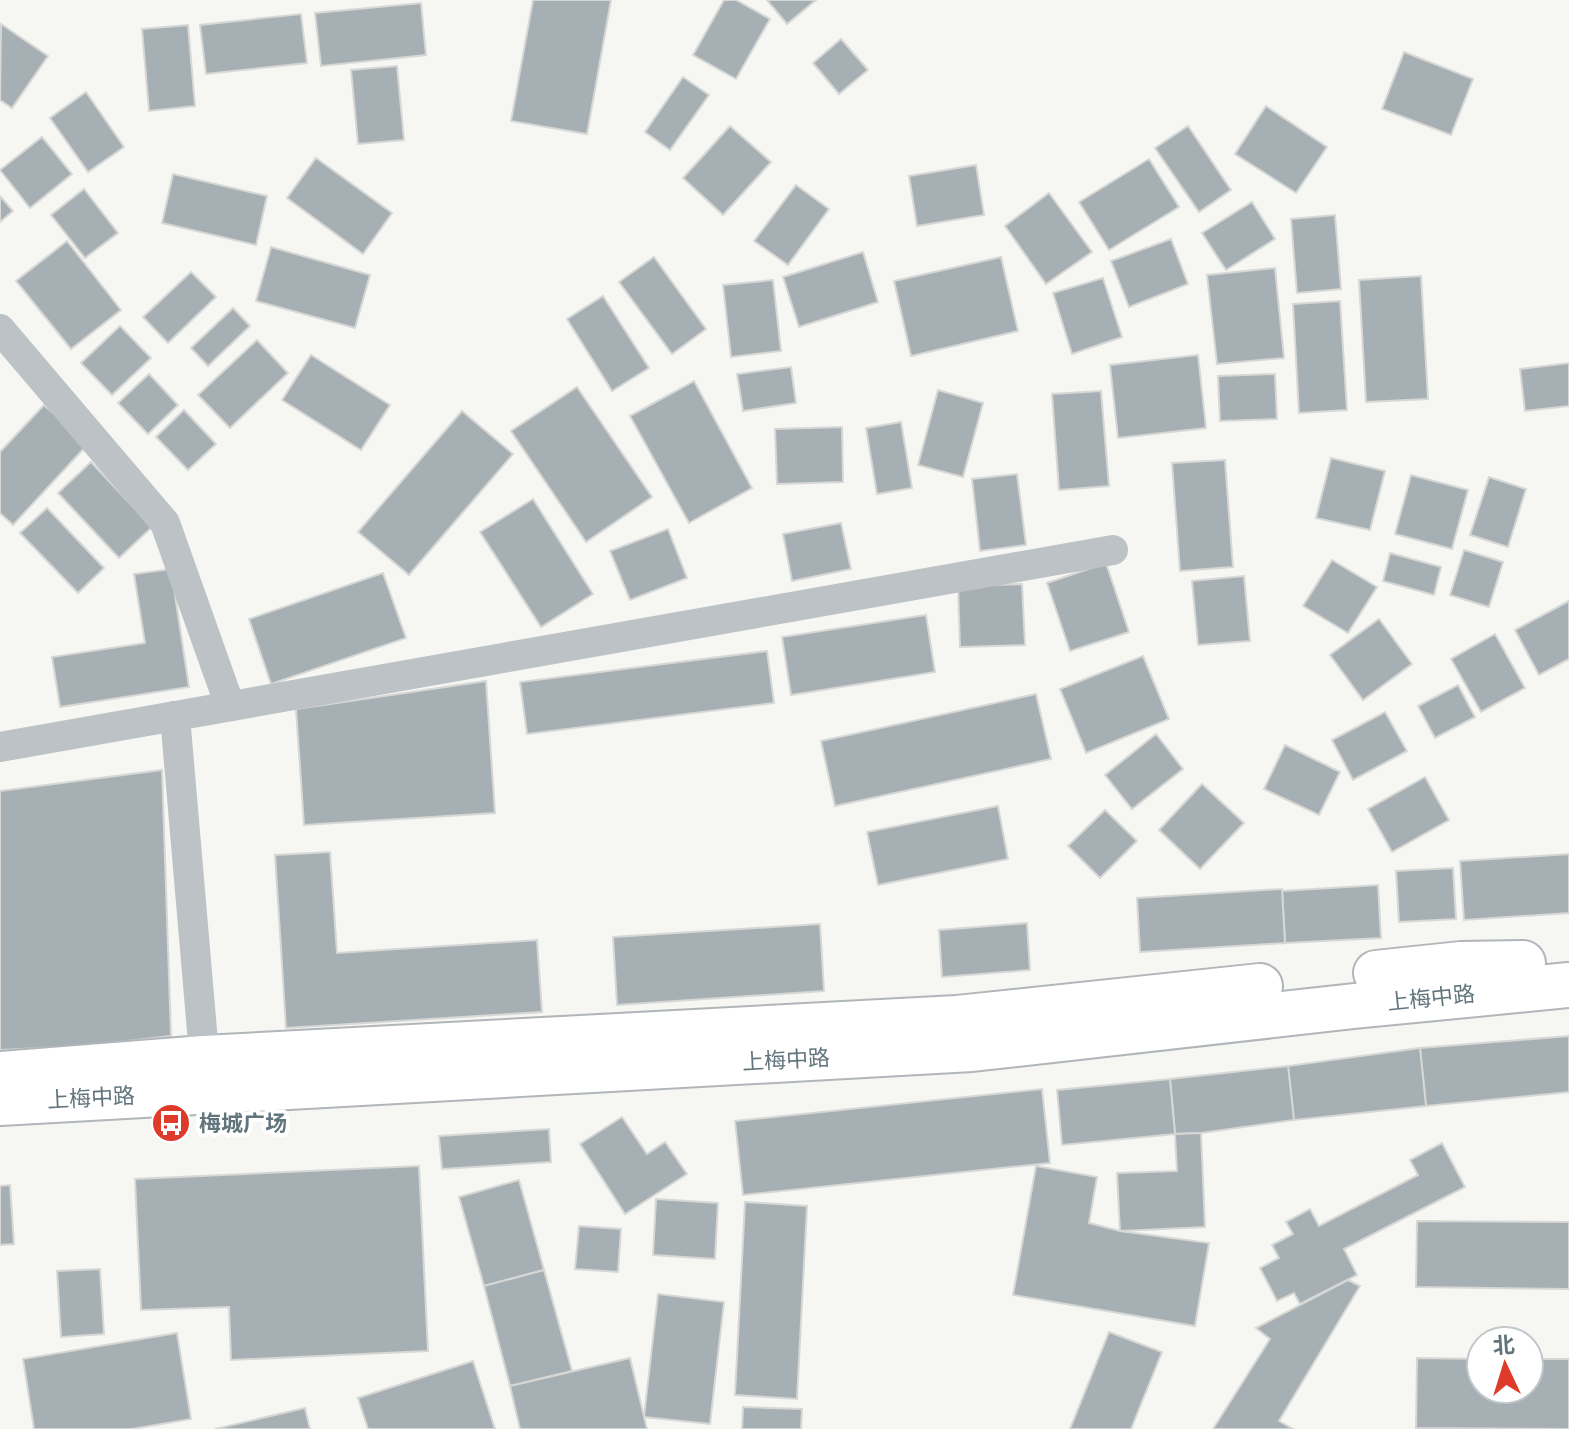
<svg xmlns="http://www.w3.org/2000/svg" width="1569" height="1429" font-family="'Work Sans','Noto Sans SC',sans-serif">
<style>
.building{fill:#a6b0b4;stroke:#d7d7d5;stroke-width:2}
.lines{fill:none;stroke-linecap:round;stroke-linejoin:round}
.primary-casing{stroke:#b0b6b9;stroke-width:48}
.minor{stroke:#bcc2c5;stroke-width:30}
.primary{stroke:#fff;stroke-width:44}
.labels{text-anchor:middle;dominant-baseline:central;stroke-width:8;stroke-linejoin:round;paint-order:stroke}
.street-label{font-size:22px;fill:#62757d;stroke:#fff}
.poi-label{font-size:22px;font-weight:bold;fill:#62757d;stroke:#fff;text-anchor:start}
</style>
<rect width="100%" height="100%" fill="#f6f6f3"/>
<g class="building">
<polygon points="533,0 611,0 587,134 511,121"/>
<polygon points="724,0 736,0 770,19 736,79 693,55"/>
<polygon points="767,0 816,0 787,24"/>
<polygon points="421,3 426,55 321,66 315,13"/>
<polygon points="301,14 307,63 206,74 200,25"/>
<polygon points="1,24 48,56 12,108 0,100"/>
<polygon points="188,25 195,106 149,111 142,29"/>
<polygon points="841,39 868,70 839,94 813,63"/>
<polygon points="1404,52 1473,79 1451,135 1382,109"/>
<polygon points="397,66 404,140 358,144 351,70"/>
<polygon points="683,77 709,95 670,150 645,132"/>
<polygon points="86,92 124,147 88,172 50,118"/>
<polygon points="1266,106 1327,147 1296,193 1235,154"/>
<polygon points="730,126 771,162 723,215 683,178"/>
<polygon points="1188,126 1231,190 1199,212 1155,148"/>
<polygon points="42,137 72,174 30,208 0,170"/>
<polygon points="316,158 392,213 363,254 287,198"/>
<polygon points="1149,159 1179,207 1109,250 1079,202"/>
<polygon points="976,165 984,215 917,226 909,176"/>
<polygon points="173,174 267,196 256,245 162,223"/>
<polygon points="796,185 829,209 788,265 754,241"/>
<polygon points="84,189 118,233 85,258 51,215"/>
<polygon points="1049,193 1092,252 1046,284 1005,226"/>
<polygon points="0,196 13,211 0,222"/>
<polygon points="1252,202 1275,239 1226,270 1202,233"/>
<polygon points="1335,215 1341,289 1297,293 1291,219"/>
<polygon points="1171,239 1188,284 1129,307 1111,261"/>
<polygon points="67,241 121,310 71,349 16,281"/>
<polygon points="271,247 370,275 355,328 256,301"/>
<polygon points="863,252 878,302 799,327 783,277"/>
<polygon points="654,257 706,329 672,354 619,282"/>
<polygon points="1001,257 1018,331 911,356 894,281"/>
<polygon points="1275,268 1284,358 1217,364 1207,275"/>
<polygon points="191,272 216,297 168,343 143,317"/>
<polygon points="1421,276 1428,399 1366,402 1359,280"/>
<polygon points="1103,278 1122,337 1072,354 1053,293"/>
<polygon points="773,280 781,351 731,357 723,285"/>
<polygon points="603,296 649,368 612,391 567,319"/>
<polygon points="1340,301 1347,410 1299,413 1293,304"/>
<polygon points="233,308 250,326 208,366 191,348"/>
<polygon points="120,326 151,358 112,395 81,363"/>
<polygon points="257,340 288,373 230,428 198,395"/>
<polygon points="311,355 390,405 361,450 282,400"/>
<polygon points="1198,355 1206,428 1118,438 1110,365"/>
<polygon points="1569,363 1569,406 1525,411 1520,369"/>
<polygon points="791,367 796,403 743,411 737,374"/>
<polygon points="149,374 178,405 148,434 118,403"/>
<polygon points="1275,374 1277,419 1220,421 1218,376"/>
<polygon points="694,381 752,488 689,523 630,416"/>
<polygon points="577,387 652,497 586,542 511,431"/>
<polygon points="938,390 983,403 963,477 918,465"/>
<polygon points="1101,391 1109,486 1059,490 1052,394"/>
<polygon points="44,405 88,444 13,525 0,513 0,452"/>
<polygon points="184,410 216,444 188,470 156,437"/>
<polygon points="462,411 513,454 409,575 358,532"/>
<polygon points="901,422 912,488 877,494 866,428"/>
<polygon points="842,427 843,482 777,484 775,429"/>
<polygon points="1331,458 1385,471 1370,530 1316,518"/>
<polygon points="1225,460 1233,567 1180,571 1172,463"/>
<polygon points="91,462 152,527 119,558 58,493"/>
<polygon points="1017,474 1026,545 980,551 972,479"/>
<polygon points="1411,475 1468,490 1452,549 1395,534"/>
<polygon points="1489,477 1526,489 1508,547 1470,535"/>
<polygon points="533,499 593,594 541,627 480,532"/>
<polygon points="47,508 104,568 78,593 20,533"/>
<polygon points="841,523 851,569 792,581 783,534"/>
<polygon points="668,529 687,578 630,600 610,551"/>
<polygon points="1464,550 1503,562 1489,607 1450,595"/>
<polygon points="1390,553 1441,567 1434,595 1383,581"/>
<polygon points="1332,560 1377,587 1348,633 1303,606"/>
<polygon points="1106,563 1129,632 1070,651 1047,583"/>
<polygon points="171,569 189,687 60,707 52,657 145,643 134,574"/>
<polygon points="383,573 406,638 271,684 249,619"/>
<polygon points="1244,576 1250,641 1198,645 1192,581"/>
<polygon points="1022,584 1025,645 960,647 958,586"/>
<polygon points="1569,601 1569,659 1539,675 1515,630"/>
<polygon points="926,615 935,672 791,695 782,637"/>
<polygon points="1379,619 1412,664 1363,700 1330,655"/>
<polygon points="1495,634 1525,688 1481,712 1451,659"/>
<polygon points="767,651 774,703 527,734 520,682"/>
<polygon points="1143,656 1169,719 1086,753 1060,689"/>
<polygon points="486,681 495,813 304,825 296,709"/>
<polygon points="1458,685 1475,717 1435,738 1418,706"/>
<polygon points="1036,694 1051,759 835,806 821,741"/>
<polygon points="1385,712 1407,751 1353,780 1332,740"/>
<polygon points="1156,734 1183,769 1132,809 1105,775"/>
<polygon points="1285,745 1340,772 1319,815 1264,789"/>
<polygon points="162,770 171,1036 84,1046 0,1050 0,791"/>
<polygon points="1425,777 1449,820 1392,852 1368,809"/>
<polygon points="1202,784 1244,823 1200,869 1159,830"/>
<polygon points="998,806 1008,859 878,885 867,832"/>
<polygon points="1105,810 1137,841 1100,878 1068,846"/>
<polygon points="330,852 337,953 537,940 542,1012 286,1028 275,855"/>
<polygon points="1569,854 1569,913 1464,920 1460,861"/>
<polygon points="1453,868 1456,919 1399,922 1396,871"/>
<polygon points="1378,885 1381,938 1285,943 1282,891"/>
<polygon points="1282,889 1285,943 1140,952 1137,898"/>
<polygon points="1027,923 1030,970 942,977 939,930"/>
<polygon points="820,924 824,991 617,1005 613,937"/>
<polygon points="1569,1036 1569,1092 1426,1106 1420,1048"/>
<polygon points="1420,1048 1426,1106 1294,1120 1288,1066"/>
<polygon points="1288,1066 1294,1120 1201,1133 1175,1134 1170,1079"/>
<polygon points="1170,1079 1175,1134 1062,1145 1057,1090"/>
<polygon points="1042,1089 1050,1163 743,1195 735,1121"/>
<polygon points="622,1117 647,1154 665,1142 687,1174 625,1214 580,1144"/>
<polygon points="549,1129 551,1162 442,1169 439,1136"/>
<polygon points="1201,1133 1205,1227 1120,1231 1117,1173 1177,1171 1175,1134"/>
<polygon points="1442,1143 1465,1187 1344,1249 1357,1275 1300,1304 1294,1293 1277,1301 1260,1268 1279,1258 1272,1245 1293,1234 1286,1222 1310,1209 1319,1226 1418,1175 1410,1160"/>
<polygon points="419,1166 428,1351 231,1360 229,1307 141,1310 135,1179"/>
<polygon points="1036,1166 1097,1177 1089,1223 1120,1231 1209,1243 1195,1326 1013,1295"/>
<polygon points="519,1180 544,1270 484,1286 459,1197"/>
<polygon points="10,1185 14,1244 0,1245 0,1186"/>
<polygon points="656,1199 718,1203 715,1259 653,1255"/>
<polygon points="745,1202 807,1206 797,1399 735,1395"/>
<polygon points="1417,1221 1569,1222 1569,1289 1416,1287"/>
<polygon points="579,1226 621,1229 618,1272 575,1269"/>
<polygon points="100,1269 104,1334 61,1337 57,1271"/>
<polygon points="544,1270 572,1371 510,1386 484,1286"/>
<polygon points="1348,1280 1360,1286 1279,1421 1293,1429 1213,1429 1270,1339 1256,1328"/>
<polygon points="658,1294 724,1302 710,1424 644,1417"/>
<polygon points="1109,1332 1162,1352 1131,1429 1070,1429"/>
<polygon points="177,1333 191,1419 132,1429 34,1429 23,1359"/>
<polygon points="630,1358 647,1429 520,1429 510,1386"/>
<polygon points="1417,1358 1481,1359 1481,1389 1529,1389 1529,1359 1569,1359 1569,1429 1416,1428"/>
<polygon points="473,1361 495,1429 368,1429 358,1398"/>
<polygon points="743,1407 802,1409 801,1429 742,1429"/>
<polygon points="305,1408 310,1429 215,1429"/>
</g>
<g class="lines">
<g class="primary-casing">
<g id="primary">
<polyline points="1376,973 1461,964 1523,963"/>
<polyline points="0,1074 204,1058 957,1018 1260,986"/>
<polyline points="0,1103 972,1049 1354,1006 1569,985"/>
</g>
</g>
<g class="minor">
<polyline points="0,329 165,523 230,706"/>
<polyline points="175,716 206,1077"/>
<polyline points="0,747 1113,550"/>
</g>
<use href="#primary" class="primary"/>
</g>
<defs>
<g id="bus-disc" transform="scale(2)"><circle r="9.5" fill="#de3b2a" stroke="#fff"/><path d="M-5-6H5V4H4V6H2V4H-2V6H-4V4H-5ZM-3.5-4V0h7V-4ZM-3.5 1.2v1.5H-2V1.2ZM2 1.2v1.5H3.5V1.2Z" fill="#fff"/></g>
</defs>
<g fill-rule="evenodd">
<use href="#bus-disc" x="171" y="1123"/>
</g>
<g class="labels">
<g class="street-label">
<text transform="translate(1431 998) rotate(-6)">上梅中路</text>
<text transform="translate(786 1060) rotate(-3)">上梅中路</text>
<text transform="translate(91 1098) rotate(-3)">上梅中路</text>
</g>
<g class="poi-label">
<text x="199" y="1123">梅城广场</text>
</g>
</g>
<g transform="translate(1505 1365) rotate(356)"><circle r="38" fill="#ffffff" stroke="#c0c8cb" stroke-width="2"/>
<path d="M0-6L14 30L0 20L-14 30Z" fill="#de3b2a"/>
<text y="-12" font-size="22" font-weight="bold" text-anchor="middle" fill="#62757d">北</text>
</g>
</svg>
